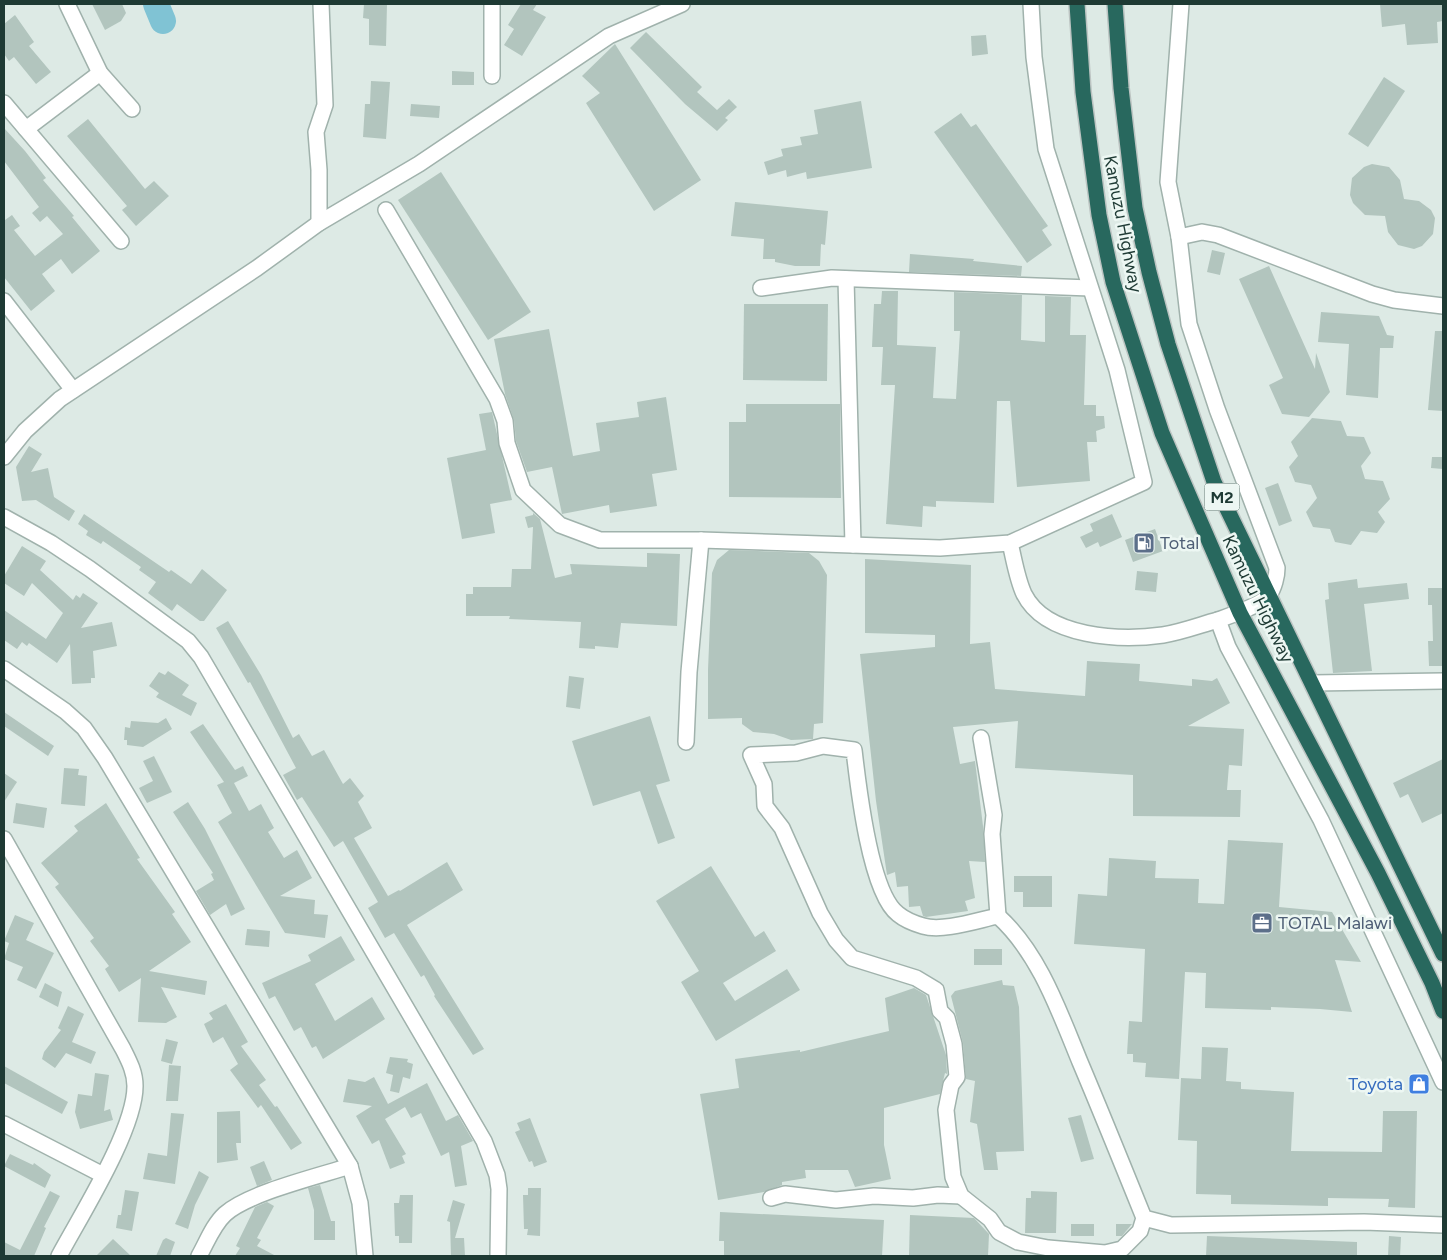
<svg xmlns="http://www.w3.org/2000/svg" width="1447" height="1260" font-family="Figtree,sans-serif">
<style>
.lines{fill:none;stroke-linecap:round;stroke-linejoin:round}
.river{stroke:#80c3d4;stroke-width:26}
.building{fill:#b2c5be}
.minor-casing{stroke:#a0b2ac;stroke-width:18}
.highway-casing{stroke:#bcc4c2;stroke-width:18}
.minor{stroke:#fff;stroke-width:15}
.highway{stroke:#28685e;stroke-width:15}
.labels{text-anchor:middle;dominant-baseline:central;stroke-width:5;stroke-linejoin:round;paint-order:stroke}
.shield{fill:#edf7f3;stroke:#5c736d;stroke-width:1}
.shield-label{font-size:16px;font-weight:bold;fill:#1e3a34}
.street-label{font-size:18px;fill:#1e3a34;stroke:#edf7f3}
.service-label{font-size:18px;fill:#4e5e75;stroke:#edf7f3;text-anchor:start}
.shop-label{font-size:18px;fill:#366cbe;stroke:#edf7f3;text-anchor:end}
</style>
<rect width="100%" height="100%" fill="#ddeae5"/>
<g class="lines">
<polyline class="river" points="156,4 163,21"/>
</g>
<g class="building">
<polygon points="92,4 122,4 126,13 121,21 105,30"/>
<polygon points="364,4 387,4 386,46 369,45 369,19 363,18"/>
<polygon points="521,4 537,4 533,10 546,17 522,56 504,45 514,29 508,25"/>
<polygon points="1380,4 1443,4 1443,21 1437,22 1438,43 1407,45 1405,24 1382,27"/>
<polygon points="15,15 34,42 29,46 51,72 36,84 14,57 9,61 4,54 4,24"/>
<polygon points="646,32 702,87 697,92 717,110 729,99 737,107 725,118 728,120 717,131 685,104 630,48"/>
<polygon points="986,35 988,54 972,56 971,36"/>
<polygon points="615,44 701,180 654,211 586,103 600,93 582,76"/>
<polygon points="452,71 474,72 474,85 452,85"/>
<polygon points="1384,77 1405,91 1368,147 1348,134"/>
<polygon points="371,81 390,82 386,139 363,137 365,104 370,104"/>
<polygon points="861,101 872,168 807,179 806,172 787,177 786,170 768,175 764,162 783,156 781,149 802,145 800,137 818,134 814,110"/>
<polygon points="411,104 440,106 439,118 410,116"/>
<polygon points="961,113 971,127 976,124 1048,226 1042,230 1052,245 1027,263 934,132"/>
<polygon points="88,119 145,189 154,181 169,196 136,226 122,210 127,206 67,136"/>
<polygon points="4,128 25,151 46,178 43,180 74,216 72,217 100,251 72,274 61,259 42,274 55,291 31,311 4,277 4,218 5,220 12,215 20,226 14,230 35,256 63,234 47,216 40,222 32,213 39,207 4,161"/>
<polygon points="1372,164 1389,167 1400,180 1404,199 1419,201 1431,210 1435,218 1433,234 1422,246 1414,249 1398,245 1388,232 1385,216 1365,215 1353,203 1350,195 1352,178 1364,167"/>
<polygon points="441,172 531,312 488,340 398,200"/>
<polygon points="735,202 828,211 825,245 821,244 820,266 795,266 775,262 775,259 763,259 764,239 731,236"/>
<polygon points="1212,250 1225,253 1220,275 1207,272"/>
<polygon points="910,254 974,259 973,261 1022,266 1021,276 909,272"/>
<polygon points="1269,266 1315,369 1316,353 1330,392 1309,417 1282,414 1269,385 1283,378 1239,279"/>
<polygon points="882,291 898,291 897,345 936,347 933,398 956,399 960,331 954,331 954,292 1022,295 1021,340 1045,342 1045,296 1071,297 1070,335 1086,335 1084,405 1096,405 1096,416 1104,416 1105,428 1096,431 1097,442 1087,442 1090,481 1017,487 1010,401 997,401 994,503 936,501 936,507 923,506 922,527 886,524 895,385 881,385 883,347 872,347 874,304 881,304"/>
<polygon points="744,304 828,304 827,381 743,380"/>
<polygon points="1321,312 1379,316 1387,335 1394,336 1393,348 1380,348 1378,398 1346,395 1349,344 1318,342"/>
<polygon points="549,329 573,456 600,451 596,423 639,417 637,402 666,397 677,470 652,474 657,506 610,513 609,505 562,514 552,467 527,472 516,441 514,420 505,394 494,339"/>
<polygon points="1435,331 1443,331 1443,411 1428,410"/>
<polygon points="746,404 840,404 841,498 729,497 729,422 746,422"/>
<polygon points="492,412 512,500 490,504 495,533 462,539 447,458 486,450 479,414"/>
<polygon points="1312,418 1341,421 1347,436 1364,437 1371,453 1361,466 1365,479 1383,481 1390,499 1378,512 1385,522 1377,533 1361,531 1351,545 1335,542 1330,529 1313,527 1306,512 1317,498 1311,485 1295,482 1289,467 1298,456 1291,442"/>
<polygon points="29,446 42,454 31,472 48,468 54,497 75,511 69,521 36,500 22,501 16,467"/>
<polygon points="1432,457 1443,457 1443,469 1431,468"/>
<polygon points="1278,483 1292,521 1279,526 1265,488"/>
<polygon points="533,513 540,519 555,578 572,574 570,564 647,567 647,553 680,554 677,626 621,623 618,648 595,646 595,649 579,648 581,622 509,619 510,616 466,616 466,594 473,594 473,587 511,587 512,569 531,569 533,527 528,528 525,517 533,515"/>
<polygon points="84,514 169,572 171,570 191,584 202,569 227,590 204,621 200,621 177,604 172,611 148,593 156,582 139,570 141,567 103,541 101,544 86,535 88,531 78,524"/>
<polygon points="1112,514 1122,537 1100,547 1098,542 1086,548 1080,537 1093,531 1090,524"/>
<polygon points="1155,529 1163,551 1133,562 1125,540"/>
<polygon points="22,546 46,561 40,570 73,600 76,595 80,598 83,593 98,603 81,628 112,622 117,646 93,651 95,678 91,678 91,683 72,684 70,644 57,663 29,643 27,646 22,642 17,649 4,640 4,610 46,639 63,613 32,583 24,596 4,583 4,576"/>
<polygon points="729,550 809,553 819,561 827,575 823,723 814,724 813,739 791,740 774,734 753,732 742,724 742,718 708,719 708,670 712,573 717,560"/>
<polygon points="865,559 971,565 970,644 990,642 995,689 1085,696 1087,661 1140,664 1139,681 1192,686 1192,679 1212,681 1217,678 1230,703 1188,726 1244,729 1242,766 1229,765 1227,790 1241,790 1240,817 1133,816 1133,775 1015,768 1018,721 953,727 960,764 975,761 983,826 985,862 969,861 975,898 965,901 968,911 926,917 923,916 920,906 909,907 908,886 897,887 895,872 887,875 876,801 860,654 935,647 935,635 865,633"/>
<polygon points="1137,571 1158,573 1156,592 1135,590"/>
<polygon points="1357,579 1358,588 1407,583 1409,599 1364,604 1372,671 1333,673 1325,600 1329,599 1328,583"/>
<polygon points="1428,588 1443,588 1443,666 1429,666 1428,641 1433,641 1432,605 1428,605"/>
<polygon points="228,621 261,675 293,738 299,734 312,756 324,750 343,784 350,778 364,796 358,802 372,828 354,838 388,896 399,890 400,891 447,862 463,890 407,925 484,1049 473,1055 434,996 435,995 424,975 421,977 394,933 385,938 368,908 378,902 343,841 334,847 302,797 297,800 283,775 296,768 250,682 248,683 216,628"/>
<polygon points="168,671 189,685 182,695 197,703 191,716 156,697 159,693 149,686 159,672 165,675"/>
<polygon points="569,676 584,678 580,709 566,707"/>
<polygon points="4,712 54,746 48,756 4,726"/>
<polygon points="650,716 670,781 656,785 675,838 658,844 640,791 593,806 572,741"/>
<polygon points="166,718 172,729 143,747 127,745 127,740 124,740 125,727 130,728 131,721 158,723"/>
<polygon points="203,724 235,770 243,766 248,776 234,783 249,811 261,804 274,828 268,832 284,858 297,850 312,878 280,896 315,900 314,914 328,915 325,938 285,933 218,822 232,813 217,785 224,782 190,732"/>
<polygon points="154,756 172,792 147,803 139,788 153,781 143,761"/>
<polygon points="1443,759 1443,813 1422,823 1408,794 1400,798 1393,783"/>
<polygon points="64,768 79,769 78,775 87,776 85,806 61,804"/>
<polygon points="4,773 17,782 4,802"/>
<polygon points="188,802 205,829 245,909 231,916 226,904 210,915 196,891 214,880 211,874 213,873 173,812"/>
<polygon points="16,803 47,808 44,828 13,823"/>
<polygon points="106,803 140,858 137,859 175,912 172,914 191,942 149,971 207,981 205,995 161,987 177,1017 166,1023 138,1022 141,978 119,992 105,969 109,966 90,941 94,938 55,887 59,884 41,863 78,831 74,826"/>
<polygon points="1228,840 1283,843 1279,907 1332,912 1361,962 1335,960 1352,1012 1320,1009 1271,1007 1271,1010 1205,1008 1206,973 1185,972 1179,1079 1145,1077 1146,1063 1133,1062 1133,1054 1127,1054 1129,1021 1142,1022 1145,949 1074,944 1078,894 1107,896 1109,858 1156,861 1155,878 1199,879 1198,903 1224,904"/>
<polygon points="711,866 755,937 764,931 776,951 723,983 735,1001 787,969 800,990 716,1041 681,982 699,971 656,901"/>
<polygon points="1014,876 1052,876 1052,907 1023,907 1023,892 1014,892"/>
<polygon points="15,915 34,923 26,940 54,953 36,989 17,980 23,967 4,959 9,943 4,941"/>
<polygon points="247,929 270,931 269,947 245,945"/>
<polygon points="341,936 355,960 315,984 335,1021 372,997 385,1019 323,1059 316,1046 312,1048 301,1027 294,1031 275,996 269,999 262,983 311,961 308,955"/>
<rect x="974" y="949" width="28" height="16"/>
<polygon points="1002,980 1003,985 1014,986 1019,1007 1024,1151 996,1152 998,1170 984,1170 977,1124 970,1122 975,1081 966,1079 963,1043 951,996 955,991"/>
<polygon points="45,983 62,992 58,1007 39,997"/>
<polygon points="914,988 926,995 946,1055 947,1074 945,1073 940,1094 884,1108 884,1145 891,1179 855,1187 848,1170 805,1170 806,1178 782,1182 782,1185 764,1192 718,1200 700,1094 739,1088 735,1059 800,1050 800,1052 889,1031 885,998"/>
<polygon points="226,1004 248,1042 241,1046 266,1080 259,1085 275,1107 277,1106 302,1143 291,1150 261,1105 258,1108 230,1070 238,1064 223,1037 213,1043 208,1033 204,1024 213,1019 209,1013"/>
<polygon points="68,1006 84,1014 72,1042 96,1052 91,1064 66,1053 55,1068 42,1059 44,1052 61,1030 58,1028"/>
<polygon points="166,1039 178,1042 172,1064 161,1061"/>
<polygon points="1202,1047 1228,1048 1226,1081 1241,1082 1241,1089 1294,1092 1291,1151 1382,1152 1383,1111 1417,1111 1415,1208 1388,1207 1389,1199 1328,1198 1328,1206 1231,1204 1231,1195 1196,1194 1197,1141 1178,1140 1181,1078 1201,1079"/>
<polygon points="390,1057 408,1059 407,1062 413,1064 410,1079 403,1077 399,1093 390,1091 393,1075 386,1073"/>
<polygon points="169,1065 181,1066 178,1101 166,1101"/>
<polygon points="4,1066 68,1102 62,1114 4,1083"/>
<polygon points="95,1073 109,1075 104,1111 110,1109 113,1120 80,1129 75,1112 78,1094 92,1096"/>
<polygon points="374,1077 388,1104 427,1083 446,1121 458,1115 473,1141 461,1146 467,1185 455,1187 449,1152 441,1156 421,1113 411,1118 405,1107 385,1119 406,1154 402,1156 405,1163 390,1169 379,1140 372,1144 356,1116 372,1106 343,1102 348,1079 365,1082"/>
<polygon points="240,1111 241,1143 236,1143 238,1160 217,1163 217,1112"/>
<polygon points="171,1113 184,1114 175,1184 143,1179 148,1153 167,1156"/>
<polygon points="1081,1115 1094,1159 1081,1162 1068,1118"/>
<polygon points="530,1118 547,1162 534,1167 532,1161 529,1162 515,1132 520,1130 517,1123"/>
<polygon points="10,1154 33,1165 34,1163 51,1175 45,1188 4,1166"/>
<polygon points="264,1161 272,1180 257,1186 250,1167"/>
<polygon points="199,1171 209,1177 195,1205 188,1229 175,1224"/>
<polygon points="320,1185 331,1221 335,1221 335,1240 314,1240 314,1210 308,1188"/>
<polygon points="528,1188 541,1188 540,1236 527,1235 528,1229 524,1229 523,1195 528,1195"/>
<polygon points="125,1190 139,1192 132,1231 116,1228 118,1215 121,1215"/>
<polygon points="50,1191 60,1196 44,1227 46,1228 34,1256 4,1256 4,1242 20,1250"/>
<polygon points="1031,1191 1057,1192 1056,1233 1025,1233 1026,1198 1031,1198"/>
<polygon points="400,1195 413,1195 412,1243 399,1243 399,1236 395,1236 394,1203 399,1203"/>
<polygon points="453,1200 465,1204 455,1238 464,1238 465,1256 451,1256 450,1222 447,1221"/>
<polygon points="267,1202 274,1206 257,1238 261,1240 257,1246 276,1256 235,1256 240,1248 236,1246 255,1207"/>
<polygon points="720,1212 884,1220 882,1256 724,1256 724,1241 719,1241"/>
<polygon points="910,1215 974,1218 989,1234 988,1256 909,1256"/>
<rect x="1071" y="1224" width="23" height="12"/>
<polygon points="1116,1224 1132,1224 1122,1236 1116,1236"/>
<polygon points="1207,1236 1357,1242 1357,1256 1206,1256"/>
<polygon points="1389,1236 1401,1237 1400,1256 1388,1256"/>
<polygon points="166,1238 175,1242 170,1256 156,1256 163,1240"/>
<polygon points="113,1239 131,1256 96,1256"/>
</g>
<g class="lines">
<g class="minor-casing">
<g id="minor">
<polyline points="67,4 100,73 132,109"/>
<path d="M1181,4L1168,182L1179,237L1189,324L1217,409L1277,568C1277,576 1274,588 1269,595C1264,604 1229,616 1218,620L1228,647L1321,820L1443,1082"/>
<polyline points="492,76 492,4"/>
<polyline points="4,103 121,241"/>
<polyline points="26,129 100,73"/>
<polyline points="386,210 497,399 505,421 507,443 523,490 560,525 600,540 701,540 940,548 1010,543 1144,482 1117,370 1046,149 1034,57 1031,4"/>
<polyline points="319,223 319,170 316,132 325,105 321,4"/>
<polyline points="1179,237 1202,232 1218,235 1372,294 1394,300 1443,306"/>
<polyline points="846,279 853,545"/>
<polyline points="761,288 832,278 1090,288"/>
<polyline points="4,301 73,390"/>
<polyline points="4,457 25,431 60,399 257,268 319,223 419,164 609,36 682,4"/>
<polyline points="4,517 51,543 90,569 188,641 201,657 484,1141 497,1175 499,1189 498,1256"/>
<path d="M1010,543C1014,559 1017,579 1024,594C1046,638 1121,641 1163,635C1182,632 1200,625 1218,620"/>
<polyline points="4,669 65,711 84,728 105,758 350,1166 360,1203 365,1256"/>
<polyline points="1313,683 1443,681"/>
<polyline points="981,738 994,815 992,834 998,916"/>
<polyline points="686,742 689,672 701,540"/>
<path d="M4,839L123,1049C129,1061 135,1072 135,1086C135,1130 81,1215 59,1256"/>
<polyline points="4,1124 103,1175"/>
<polyline points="771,1198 785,1194 836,1200 874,1196 913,1198 938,1195 961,1196"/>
<path d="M1144,1218L1140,1231L1122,1249L1105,1253L1048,1248L1018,1242L999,1232L990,1219L961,1196L953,1177L946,1110L951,1085L957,1077L954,1044L947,1018L940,1011L936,990L916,978L852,958L836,940L820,913L782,828L765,806L764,784L751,755L796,753L823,746L854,750C858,785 870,893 898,914C904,919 916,924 923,926C943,932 978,920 998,916C1039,953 1059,1011 1080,1062C1102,1114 1123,1166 1144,1218L1171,1225L1364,1222L1443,1225"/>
<path d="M199,1256C207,1242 213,1225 225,1214C248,1193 319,1176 350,1166"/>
</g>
</g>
<g class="highway-casing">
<g id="highway">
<polyline points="1077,4 1083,92 1099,215 1113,282 1162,433 1240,613 1378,873 1432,983 1443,1011"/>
<polyline points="1115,4 1121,88 1135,208 1149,272 1168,344 1214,482 1443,954"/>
</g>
</g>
<use href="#minor" class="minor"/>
<use href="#highway" class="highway"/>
</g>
<defs>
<g id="fuel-square" transform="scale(1.125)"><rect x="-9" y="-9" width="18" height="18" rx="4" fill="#5c6f8a" stroke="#edf7f3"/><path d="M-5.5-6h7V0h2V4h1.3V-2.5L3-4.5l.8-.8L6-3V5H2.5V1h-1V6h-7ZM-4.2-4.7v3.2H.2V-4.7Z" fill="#fff"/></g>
<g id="office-square" transform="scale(1.125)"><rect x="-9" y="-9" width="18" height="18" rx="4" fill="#5c6f8a" stroke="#edf7f3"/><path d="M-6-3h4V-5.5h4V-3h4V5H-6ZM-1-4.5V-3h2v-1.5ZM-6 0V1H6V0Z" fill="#fff"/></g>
<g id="shop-square" transform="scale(1.125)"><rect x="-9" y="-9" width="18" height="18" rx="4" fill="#3f7fe0" stroke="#edf7f3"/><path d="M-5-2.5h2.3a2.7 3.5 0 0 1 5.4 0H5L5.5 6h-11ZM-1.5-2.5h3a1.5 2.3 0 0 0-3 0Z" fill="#fff"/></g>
</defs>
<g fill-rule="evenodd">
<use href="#fuel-square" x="1144" y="543"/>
<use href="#office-square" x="1262" y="923"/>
<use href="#shop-square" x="1419" y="1084"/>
</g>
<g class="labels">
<rect class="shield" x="1204.5" y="483.5" width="35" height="27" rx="4"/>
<g class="shield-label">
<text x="1222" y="497">M2</text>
</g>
<g class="street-label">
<text transform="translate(1123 224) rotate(79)">Kamuzu Highway</text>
<text transform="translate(1258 599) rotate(64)">Kamuzu Highway</text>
</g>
<g class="service-label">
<text x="1160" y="543">Total</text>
<text x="1278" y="923">TOTAL Malawi</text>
</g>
<g class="shop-label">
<text x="1403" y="1084">Toyota</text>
</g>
</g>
<rect width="1447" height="1260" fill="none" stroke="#1e3a34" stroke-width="10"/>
</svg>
